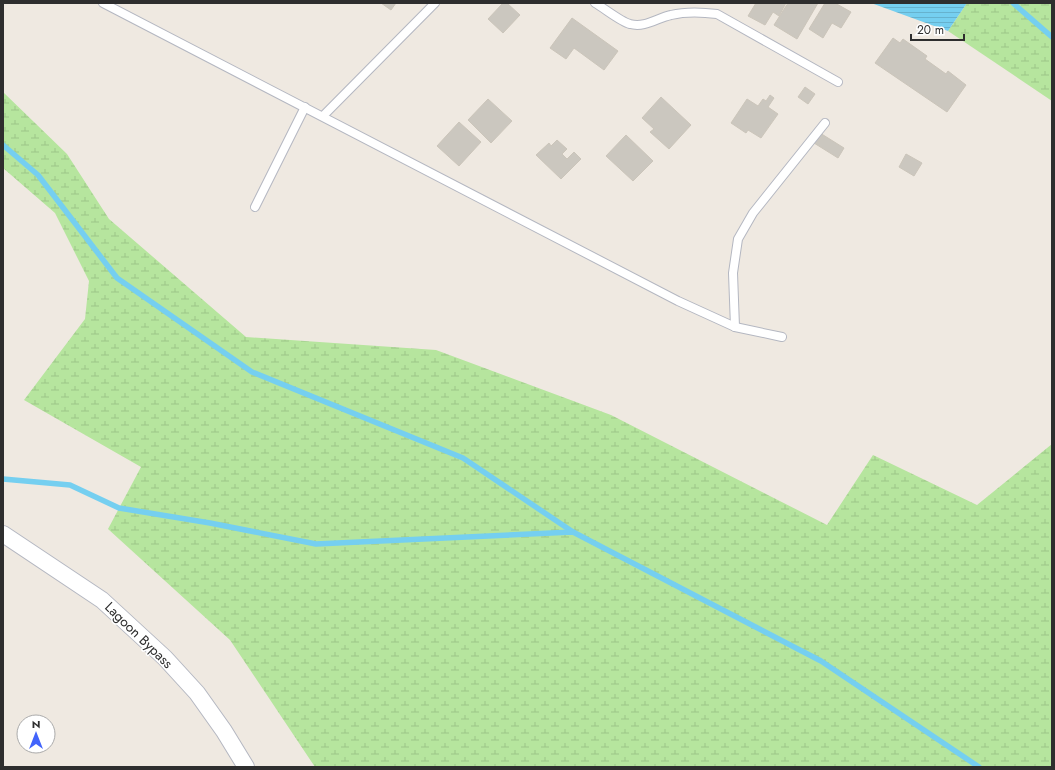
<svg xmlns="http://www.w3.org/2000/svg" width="1055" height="770" font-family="Jost,sans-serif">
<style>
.wetland{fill:url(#wetland-marsh)}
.water{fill:url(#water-rules)}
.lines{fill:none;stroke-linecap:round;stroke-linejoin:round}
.stream{stroke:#75cff0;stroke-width:5.5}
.building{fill:#cbc7bf;stroke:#cbc5ba}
.service-casing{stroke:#b4b7c1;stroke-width:10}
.minor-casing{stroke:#b4b7c1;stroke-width:18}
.service{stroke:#fff;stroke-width:8}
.minor{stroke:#fff;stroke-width:16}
.labels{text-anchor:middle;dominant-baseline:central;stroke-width:3;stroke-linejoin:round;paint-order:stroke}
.street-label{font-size:14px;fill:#2e2e2e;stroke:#fff}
</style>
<defs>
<pattern id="wetland-marsh" width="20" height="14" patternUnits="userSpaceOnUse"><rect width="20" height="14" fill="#b6e59e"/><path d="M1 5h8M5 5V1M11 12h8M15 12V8" fill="none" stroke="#9dc588"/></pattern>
<pattern id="water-rules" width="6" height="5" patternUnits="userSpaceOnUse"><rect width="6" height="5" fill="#75cff0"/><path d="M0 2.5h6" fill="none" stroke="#66b2ce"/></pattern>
</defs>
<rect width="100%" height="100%" fill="#efe9e1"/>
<g class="wetland">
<polygon points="967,3 1052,3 1052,101 948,31"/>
<polygon points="3,92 67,154 109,219 246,337 436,350 611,415 827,525 873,455 977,505 1052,444 1052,767 315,767 230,640 108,529 141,467 24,400 85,319 89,281 55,213 3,168"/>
</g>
<polygon class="water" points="871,3 967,3 948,31"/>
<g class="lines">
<g class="stream">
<polyline points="1013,3 1052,37"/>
<polyline points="3,145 38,175 117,278 252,372 463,458 573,532"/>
<polyline points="3,479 70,485 119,508 210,523 316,544 573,532 821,661 979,767"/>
</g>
</g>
<g class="building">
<polygon points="381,3 396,3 391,10"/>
<polygon points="503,3 507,3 520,15 503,33 488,19"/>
<polygon points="756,3 786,3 779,16 773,12 765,25 748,16"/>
<polygon points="788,3 818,3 797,39 774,25"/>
<polygon points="825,3 835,3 851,12 841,28 832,23 823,38 809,29"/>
<polygon points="572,18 618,51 604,70 574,48 566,59 550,48"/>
<polygon points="893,38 900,43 903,39 927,56 925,59 946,74 948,71 966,85 947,112 875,63"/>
<polygon points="805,87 815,94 808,104 798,97"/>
<polygon points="770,95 774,98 768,107 778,114 761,138 748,130 746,133 731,123 747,99 758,106 763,99 766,101"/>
<polygon points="661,97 691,125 669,149 650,132 654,129 642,118"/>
<polygon points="488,99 512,121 491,143 468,120"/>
<polygon points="459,122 481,142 459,166 437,146"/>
<polygon points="820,133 844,148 838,158 814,143"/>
<polygon points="626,135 653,161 633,181 606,156"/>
<polygon points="557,140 567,149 562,154 567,159 574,152 581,159 561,179 536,155 549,143 551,146"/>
<polygon points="906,154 922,163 914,176 899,167"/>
</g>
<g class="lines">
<g class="service-casing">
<g id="service">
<polyline points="103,3 678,301 735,327 782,337"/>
<path d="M595,3C604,8 621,22 630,24C645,28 657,18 671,15C687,11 702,12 717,14L838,82"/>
<polyline points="323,116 435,3"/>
<polyline points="255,207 305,107"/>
<polyline points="735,327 733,273 738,239 753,213 825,123"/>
</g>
</g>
<g class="minor-casing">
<polyline id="minor" points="3,534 102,600 165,658 197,693 224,731 246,767"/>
</g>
<use href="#service" class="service"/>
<use href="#minor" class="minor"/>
</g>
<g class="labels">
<g class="street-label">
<text transform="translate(139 635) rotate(44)">Lagoon Bypass</text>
</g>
</g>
<rect width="1055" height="770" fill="none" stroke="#2e2e2e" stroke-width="8"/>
<g transform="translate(36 734)"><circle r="19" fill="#ffffff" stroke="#ababab"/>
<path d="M0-3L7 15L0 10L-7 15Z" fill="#4264fb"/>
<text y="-6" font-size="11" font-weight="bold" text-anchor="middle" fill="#2e2e2e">N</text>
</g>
<path d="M911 34v6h53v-6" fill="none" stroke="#2e2e2e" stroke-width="2"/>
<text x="917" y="34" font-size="12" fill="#2e2e2e" stroke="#ffffff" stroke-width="3" paint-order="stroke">20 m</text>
</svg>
